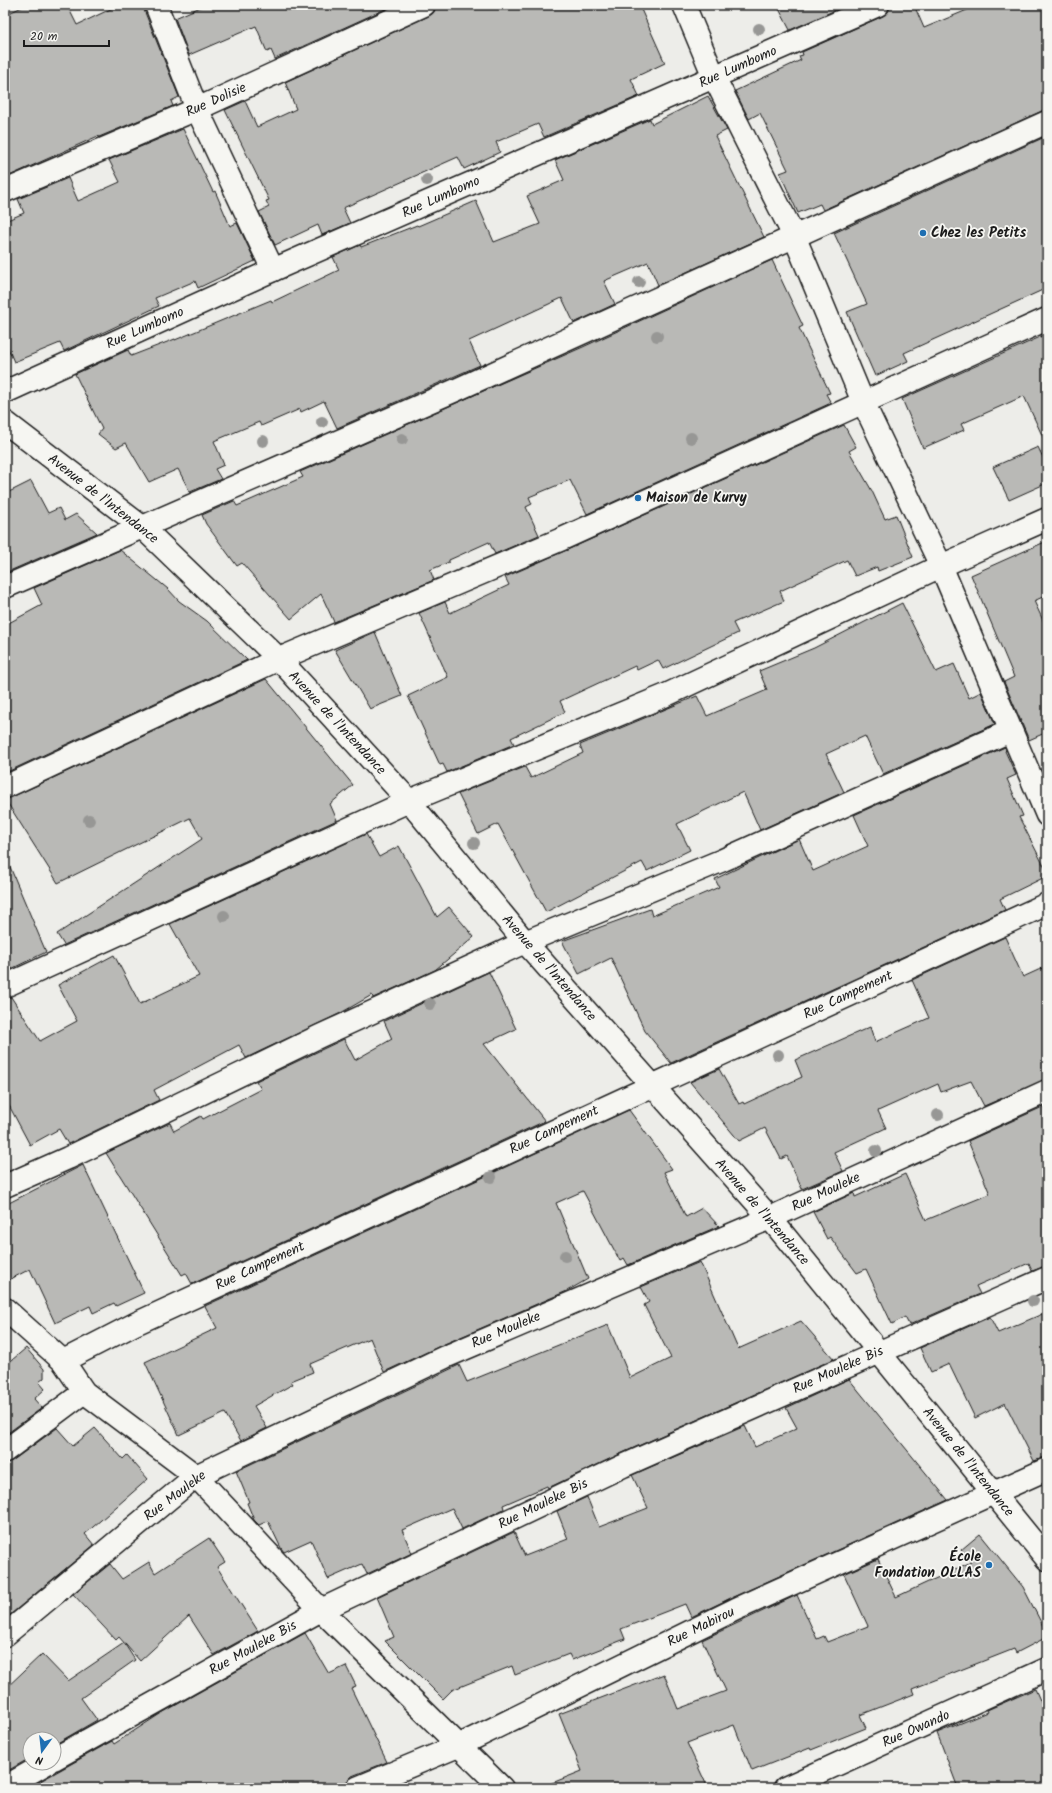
<svg xmlns="http://www.w3.org/2000/svg" width="1052" height="1793" font-family="Kalam,sans-serif">
<style>
.building{fill:#b9b9b6;stroke:#1c1c1c}
.lines{fill:none;stroke-linecap:round;stroke-linejoin:round}
.street-casing{stroke:#1c1c1c;stroke-width:25}
.secondary-casing{stroke:#1c1c1c;stroke-width:25}
.street{stroke:#f6f6f2;stroke-width:22}
.secondary{stroke:#f6f6f2;stroke-width:22}
.tree{fill:#979795}
.poi-dot{fill:#1f6fb2;stroke:#f6f6f2;stroke-width:1.5}
.labels{text-anchor:middle;dominant-baseline:central;stroke-width:3.5;stroke-linejoin:round;paint-order:stroke}
.street-label{font-size:14px;fill:#1c1c1c;stroke:#f6f6f2}
.poi-label{font-size:14px;font-weight:bold;fill:#1c1c1c;stroke:#f6f6f2;text-anchor:start}
</style>
<rect width="100%" height="100%" fill="#edede9"/>
<filter id="ink" filterUnits="userSpaceOnUse"><feTurbulence type="fractalNoise" baseFrequency=".025" numOctaves="2"/><feDisplacementMap in="SourceGraphic" scale="8" xChannelSelector="R" yChannelSelector="G"/><feConvolveMatrix kernelMatrix="1 2 1 2 8 2 1 2 1" color-interpolation-filters="sRGB"/></filter>
<g filter="url(#ink)">
<g class="building">
<polygon points="26,5 67,5 77,25 119,5 142,5 179,97 171,101 173,106 99,137 98,136 7,177 5,172 5,15"/>
<polygon points="205,5 394,5 275,59 271,50 267,52 256,26 189,55 175,18"/>
<polygon points="436,5 639,5 665,63 631,79 639,96 544,137 538,124 496,142 500,152 464,169 458,157 343,208 350,223 322,235 318,225 275,245 259,212 269,207 266,201 269,200 225,110 245,101 257,127 296,109 285,82 429,16 434,12"/>
<polygon points="777,5 847,5 790,30"/>
<polygon points="890,5 914,5 924,28 979,5 1047,5 1047,110 1042,111 823,210 820,204 798,213 780,173 788,170 760,113 749,119 735,91 801,60 799,56 803,55 802,52 883,16 888,12"/>
<polygon points="708,96 727,130 715,136 764,237 658,285 648,262 604,281 615,304 574,323 562,298 469,341 480,365 337,428 324,401 301,412 300,409 261,426 259,422 214,441 224,465 215,469 221,479 190,492 178,469 149,482 126,443 116,448 98,434 102,429 75,374 128,350 131,356 175,339 175,340 271,300 272,302 339,270 333,257 360,245 361,247 417,225 418,226 476,201 494,242 540,224 527,196 564,180 555,160 650,119 652,124"/>
<polygon points="183,129 213,192 215,191 230,226 237,223 255,261 198,288 195,281 155,298 159,306 64,351 60,343 14,362 5,341 5,221 24,213 18,199 68,178 78,201 120,182 109,160"/>
<polygon points="1047,136 1047,288 904,353 908,361 875,376 847,312 867,304 834,233"/>
<polygon points="772,260 803,326 799,328 830,393 826,394 831,403 587,514 570,480 529,497 532,504 526,507 539,535 495,554 489,542 449,560 449,562 430,570 434,580 334,622 321,594 291,619 242,563 237,566 206,524 202,515 234,501 237,506 303,477 300,472 583,347"/>
<polygon points="1047,334 1047,446 1024,396 961,424 964,430 923,448 902,399"/>
<polygon points="844,425 856,447 849,451 872,491 885,519 896,515 913,557 878,571 877,567 855,576 847,560 780,591 784,601 733,623 738,633 663,669 658,660 637,670 635,666 560,701 565,712 511,738 514,744 447,772 443,764 440,765 408,696 448,677 419,613 445,602 450,613 509,585 505,577 567,550"/>
<polygon points="1038,447 1047,466 1047,483 1009,500 993,467"/>
<polygon points="31,481 48,513 59,508 65,520 76,514 97,533 5,573 5,494"/>
<polygon points="1047,541 1047,595 1034,601 1047,629 1047,732 1029,740 1004,682 1014,677 971,575"/>
<polygon points="120,550 168,589 179,601 207,621 247,660 5,773 5,625 42,605 34,588"/>
<polygon points="902,603 936,672 954,664 969,698 981,692 995,724 883,774 865,736 826,754 844,792 760,830 743,792 677,824 690,850 647,871 642,862 546,912 498,824 478,834 458,794 525,767 531,778 583,753 580,745 697,696 707,716 767,690 759,671 814,648"/>
<polygon points="375,632 402,696 370,709 335,650"/>
<polygon points="266,679 353,785 330,804 337,820 64,945 57,934 202,839 190,818 58,883 5,799 10,798"/>
<polygon points="1005,747 1006,750 1005,751 1016,775 1007,779 1023,816 1019,817 1047,872 1047,876 1000,899 1005,910 671,1063 645,1031 611,958 579,974 562,941 650,909 652,916 719,887 715,879 799,839 813,871 868,846 854,815"/>
<polygon points="366,834 379,857 399,846 437,917 449,907 474,937 435,970 373,998 372,995 339,1014 246,1058 239,1045 154,1090 159,1100 68,1144 59,1129 30,1145 5,1098 5,998 11,997 40,1041 77,1021 58,985 114,955 140,1004 199,976 170,924"/>
<polygon points="5,855 46,952 5,972"/>
<polygon points="1005,937 1023,977 1047,966 1047,1079 984,1106 971,1081 941,1092 938,1084 878,1111 886,1128 834,1152 843,1171 802,1189 787,1156 781,1159 765,1128 739,1141 690,1082 719,1069 739,1104 743,1102 744,1104 802,1077 795,1060 870,1027 875,1042 929,1018 912,980"/>
<polygon points="489,972 516,1029 484,1044 545,1121 192,1284 186,1273 182,1275 106,1153 170,1123 174,1131 201,1116 203,1119 261,1089 256,1081 344,1039 355,1060 392,1039 384,1021"/>
<polygon points="1047,1105 1047,1266 1032,1271 1029,1263 976,1286 980,1294 909,1325 905,1317 892,1324 866,1269 857,1273 830,1237 827,1239 813,1212 854,1193 855,1197 905,1174 926,1220 990,1194 968,1141"/>
<polygon points="629,1110 672,1169 664,1172 686,1217 702,1208 719,1226 628,1265 624,1258 620,1261 583,1191 556,1203 588,1279 567,1291 440,1346 384,1372 370,1338 310,1364 313,1372 291,1381 293,1384 254,1406 267,1428 241,1441 225,1413 179,1435 145,1362 217,1328 205,1306"/>
<polygon points="83,1165 144,1293 116,1306 114,1303 93,1313 90,1306 55,1323 30,1269 5,1282 5,1205"/>
<polygon points="700,1262 738,1349 801,1321 834,1359 618,1455 548,1488 547,1486 503,1505 504,1509 462,1529 452,1508 402,1530 412,1553 367,1574 362,1564 328,1579 311,1540 284,1552 281,1548 268,1521 259,1525 254,1520 247,1503 249,1502 236,1471 459,1365 467,1382 608,1325 630,1378 671,1358 646,1309 644,1305 649,1302 641,1287"/>
<polygon points="1047,1312 1047,1457 1034,1461 1005,1403 975,1418 949,1364 931,1372 920,1348 990,1317 998,1333"/>
<polygon points="26,1348 44,1369 44,1378 39,1382 45,1389 34,1399 42,1408 5,1435 5,1366"/>
<polygon points="849,1379 948,1500 731,1598 691,1617 685,1604 621,1629 625,1639 572,1660 569,1654 515,1675 512,1666 452,1690 443,1699 385,1641 394,1637 377,1597 514,1532 525,1556 568,1539 557,1511 587,1497 599,1527 648,1508 632,1475 745,1426 755,1447 797,1428 786,1408"/>
<polygon points="57,1428 73,1446 95,1428 123,1459 127,1455 148,1479 85,1534 94,1545 5,1619 5,1463 12,1461"/>
<polygon points="980,1534 1023,1587 1047,1634 1047,1637 1016,1653 1014,1649 912,1689 914,1694 860,1715 866,1728 811,1750 810,1748 752,1771 734,1725 687,1743 708,1788 542,1788 542,1787 582,1771 559,1714 664,1674 678,1709 726,1691 702,1640 797,1595 817,1639 824,1636 827,1642 868,1626 844,1574 878,1559 896,1597 971,1562 961,1550"/>
<polygon points="209,1538 225,1562 217,1567 258,1631 214,1655 189,1616 140,1661 119,1637 116,1640 73,1594 110,1564 122,1579 149,1562 155,1573"/>
<polygon points="305,1633 329,1674 346,1666 356,1686 351,1688 387,1762 352,1776 346,1784 337,1788 28,1788 112,1741 114,1744 160,1714"/>
<polygon points="124,1643 135,1660 81,1698 97,1720 54,1745 54,1739 30,1739 30,1758 9,1770 5,1766 5,1689 42,1654 68,1681"/>
<polygon points="1035,1689 1047,1716 1047,1788 958,1788 937,1733 988,1712 987,1710"/>
</g>
<g class="lines">
<g class="street-casing">
<g id="street">
<polyline points="156,5 197,109 273,270"/>
<polyline points="684,5 714,77 795,238 863,402 941,566 1047,815"/>
<polyline points="5,191 197,109 424,5"/>
<polyline points="5,392 273,270 878,5"/>
<polyline points="5,587 456,390 1047,122"/>
<polyline points="5,787 279,659 562,539 1047,319"/>
<polyline points="5,986 409,801 664,696 941,566 1047,519"/>
<polyline points="5,1186 68,1158 320,1036 525,942 723,860 1010,731"/>
<polyline points="5,1309 63,1361 84,1392 196,1476 321,1610 502,1788"/>
<polyline points="63,1361 135,1324 1047,904"/>
<polyline points="5,1451 84,1392"/>
<polyline points="5,1635 196,1476 445,1357 770,1218 1047,1091"/>
<polyline points="54,1759 321,1610 623,1466 1047,1278"/>
<polyline points="5,1787 47,1763"/>
<polyline points="357,1788 458,1746 736,1609 1047,1469"/>
<polyline points="785,1788 1047,1669"/>
</g>
</g>
<g class="secondary-casing">
<polyline id="secondary" points="5,422 142,527 279,659 409,801 525,942 770,1218 1047,1559"/>
</g>
<use href="#street" class="street"/>
<use href="#secondary" class="secondary"/>
</g>
<g class="tree">
<circle cx="759" cy="29" r="6"/>
<circle cx="427" cy="180" r="6"/>
<circle cx="639" cy="282" r="6"/>
<circle cx="657" cy="336" r="6"/>
<circle cx="322" cy="422" r="6"/>
<circle cx="691" cy="438" r="6"/>
<circle cx="402" cy="439" r="6"/>
<circle cx="263" cy="441" r="6"/>
<circle cx="89" cy="820" r="6"/>
<circle cx="474" cy="843" r="6"/>
<circle cx="224" cy="916" r="6"/>
<circle cx="430" cy="1004" r="6"/>
<circle cx="778" cy="1055" r="6"/>
<circle cx="938" cy="1115" r="6"/>
<circle cx="876" cy="1151" r="6"/>
<circle cx="491" cy="1177" r="6"/>
<circle cx="565" cy="1256" r="6"/>
<circle cx="1033" cy="1301" r="6"/>
</g>
</g>
<g class="poi-dot">
<circle cx="923" cy="233" r="4"/>
<circle cx="638" cy="498" r="4"/>
<circle cx="989" cy="1565" r="4"/>
</g>
<g class="labels">
<g class="street-label">
<text transform="translate(738 67) rotate(-24)">Rue Lumbomo</text>
<text transform="translate(216 100) rotate(-24)">Rue Dolisie</text>
<text transform="translate(441 197) rotate(-24)">Rue Lumbomo</text>
<text transform="translate(145 328) rotate(-24)">Rue Lumbomo</text>
<text transform="translate(103 499) rotate(38)">Avenue de l'Intendance</text>
<text transform="translate(337 723) rotate(47)">Avenue de l'Intendance</text>
<text transform="translate(549 968) rotate(49)">Avenue de l'Intendance</text>
<text transform="translate(848 995) rotate(-25)">Rue Campement</text>
<text transform="translate(554 1130) rotate(-25)">Rue Campement</text>
<text transform="translate(826 1192) rotate(-25)">Rue Mouleke</text>
<text transform="translate(762 1212) rotate(49)">Avenue de l'Intendance</text>
<text transform="translate(260 1266) rotate(-25)">Rue Campement</text>
<text transform="translate(506 1330) rotate(-23)">Rue Mouleke</text>
<text transform="translate(838 1370) rotate(-24)">Rue Mouleke Bis</text>
<text transform="translate(968 1462) rotate(51)">Avenue de l'Intendance</text>
<text transform="translate(175 1496) rotate(-37)">Rue Mouleke</text>
<text transform="translate(543 1504) rotate(-26)">Rue Mouleke Bis</text>
<text transform="translate(701 1627) rotate(-26)">Rue Mabirou</text>
<text transform="translate(253 1648) rotate(-29)">Rue Mouleke Bis</text>
<text transform="translate(916 1729) rotate(-24)">Rue Owando</text>
</g>
<g class="poi-label">
<text x="931" y="233">Chez les Petits</text>
<text x="646" y="498">Maison de Kurvy</text>
<text x="981" y="1557" text-anchor="end">École<tspan x="981" dy="16">Fondation OLLAS</tspan></text>
</g>
</g>
<rect width="1052" height="1793" fill="none" stroke="#f6f6f2" stroke-width="20"/>
<rect x="10" y="10" width="1032" height="1773" fill="none" stroke="#1c1c1c" stroke-width="1.5" filter="url(#ink)"/>
<g transform="translate(42 1751) rotate(195)"><circle r="19" fill="#f6f6f2" stroke="#9f9f9c"/>
<path d="M0-3L7 15L0 10L-7 15Z" fill="#1f6fb2"/>
<text y="-6" font-size="11" font-weight="bold" text-anchor="middle" fill="#1c1c1c">N</text>
</g>
<path d="M24 40v6h85v-6" fill="none" stroke="#1c1c1c" stroke-width="2"/>
<text x="30" y="40" font-size="12" fill="#1c1c1c" stroke="#f6f6f2" stroke-width="3" paint-order="stroke">20 m</text>
</svg>
